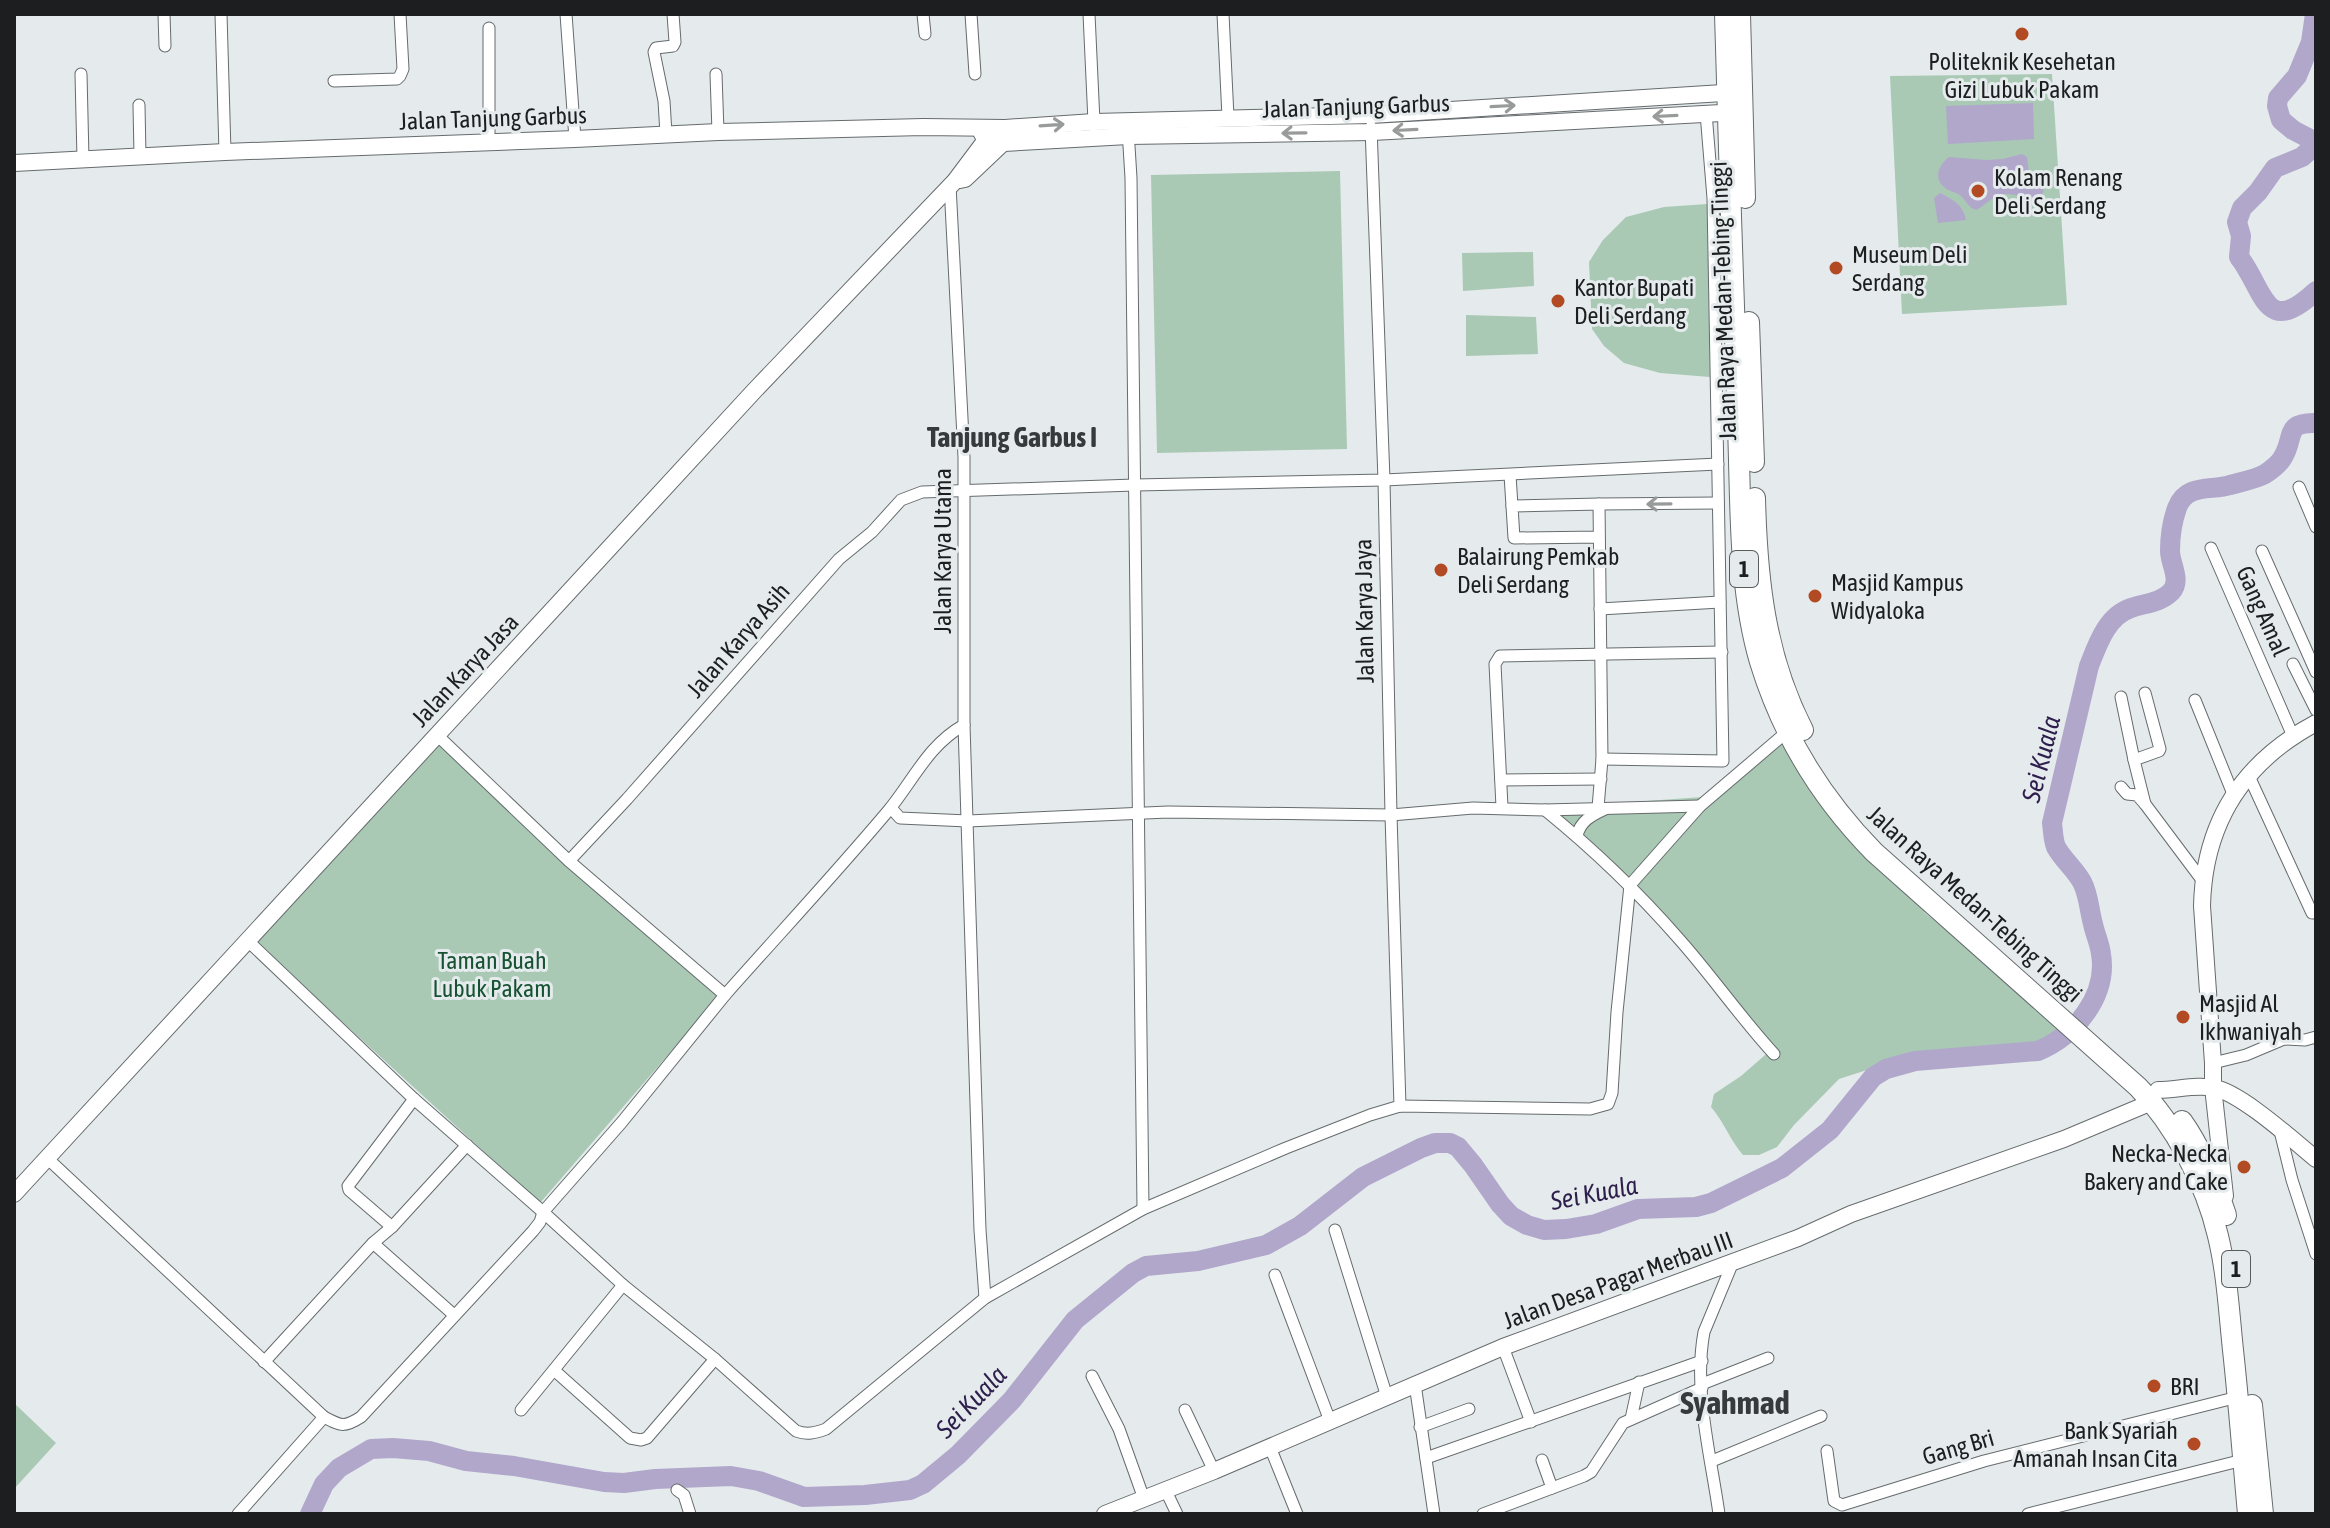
<svg xmlns="http://www.w3.org/2000/svg" width="2330" height="1528" font-family="'Asap Condensed',sans-serif">
<style>
.green{fill:#a9c9b4}
.water{fill:#b0a7cb}
.lines{fill:none;stroke-linecap:round;stroke-linejoin:round}
.river{stroke:#b0a7cb;stroke-width:20}
.street-casing{stroke:#666b6d;stroke-width:13}
.secondary-casing{stroke:#666b6d;stroke-width:18}
.highway-casing{stroke:#666b6d;stroke-width:22}
.street{stroke:#fff;stroke-width:11}
.secondary{stroke:#fff;stroke-width:16}
.highway{stroke:#fff;stroke-width:20}
.oneway{stroke:#999a9a}
.poi-dot{fill:#b24b23;stroke:#e5ebed;stroke-width:3}
.labels{text-anchor:middle;dominant-baseline:central;stroke-width:6;stroke-linejoin:round;paint-order:stroke}
.shield{fill:#e5ebed;stroke:#585c5d;stroke-width:2}
.shield-label{font-size:22px;font-weight:bold;fill:#1c1e1f}
.poi-label{font-size:24px;fill:#1c1e1f;stroke:#e5ebed;text-anchor:start}
.street-label{font-size:24px;fill:#1c1e1f;stroke:#e5ebed}
.park-label{font-size:24px;fill:#175333;stroke:#e5ebed}
.water-label{font-size:26px;font-style:italic;fill:#2d1e4c;stroke:#e5ebed}
.quarter-label{font-size:28px;font-weight:bold;fill:#363a3c;stroke:#e5ebed}
.district-label{font-size:32px;font-weight:bold;fill:#363a3c;stroke:#e5ebed}
</style>
<rect width="100%" height="100%" fill="#e5ebed"/>
<g class="green">
<polygon points="2052,74 2067,305 1902,314 1890,76"/>
<polygon points="1340,171 1347,449 1157,453 1151,175"/>
<polygon points="1707,204 1710,377 1660,373 1624,363 1604,346 1592,329 1589,262 1603,240 1626,217 1664,207"/>
<polygon points="1533,252 1534,286 1463,291 1462,253"/>
<polygon points="1466,315 1536,317 1538,354 1466,356"/>
<path d="M1787,737L1928,905L1924,912L2051,1016L2060,1029L2040,1044L1932,1056L1867,1070L1839,1079L1794,1125L1777,1147L1759,1155H1743C1730,1140 1724,1122 1711,1107L1714,1094L1741,1076L1773,1048L1634,886L1547,808L1717,796Z"/>
<polygon points="438,741 719,996 540,1203 254,941"/>
<polygon points="14,1403 56,1443 14,1489"/>
</g>
<g class="water">
<polygon points="2033,103 2034,139 1948,144 1946,106"/>
<path d="M2022,154L2027,157L2029,173L2044,186L2043,193C2023,205 2023,193 2005,194C1993,195 1986,205 1976,210C1968,207 1967,202 1961,196C1956,191 1948,192 1943,186C1933,176 1940,164 1949,157L1986,160L2003,159Z"/>
<path d="M1940,193C1953,200 1963,204 1966,220L1938,223L1934,198Z"/>
</g>
<g class="lines">
<g class="river">
<path d="M2315,14L2311,42L2297,76L2278,98L2277,106L2281,120L2293,130L2312,140L2313,147L2302,157L2275,168L2258,192L2242,208L2237,222L2241,236L2239,257C2265,290 2264,339 2316,291"/>
<path d="M310,1514L324,1484L339,1468L371,1449L393,1448L429,1451L466,1461L514,1466L604,1482L624,1483L655,1479L731,1476L759,1481L804,1497L865,1495L910,1490L923,1484L958,1455L1012,1400L1075,1320L1133,1273L1146,1266L1198,1261L1266,1245L1300,1226L1363,1177L1421,1148L1435,1143H1450L1458,1147L1473,1165L1500,1204L1511,1216L1527,1225L1544,1230L1566,1229L1596,1224L1638,1209L1696,1207L1711,1203L1782,1168L1830,1130L1873,1077L1886,1069L1915,1061L2038,1051C2074,1036 2108,997 2101,954C2100,944 2095,934 2093,924C2089,910 2089,895 2082,882C2075,869 2063,860 2056,847C2053,840 2053,830 2052,823L2089,666C2098,643 2107,616 2131,608C2145,603 2160,603 2171,592C2182,580 2170,564 2170,551C2170,537 2172,522 2177,508C2186,483 2211,491 2230,485C2241,482 2256,479 2265,474C2271,470 2280,463 2283,457C2295,437 2284,422 2316,423"/>
</g>
<g class="street-casing">
<g id="street">
<polyline points="164,14 165,46"/>
<polyline points="221,14 225,152"/>
<polyline points="566,14 575,139"/>
<polyline points="923,14 925,34"/>
<polyline points="971,14 975,74"/>
<polyline points="1089,14 1094,122"/>
<polyline points="1223,14 1228,117"/>
<polyline points="489,28 489,142"/>
<polyline points="81,74 83,159"/>
<polyline points="716,74 718,132"/>
<polyline points="334,81 397,79 400,76 403,69 400,14"/>
<polyline points="139,105 140,156"/>
<polyline points="1371,127 1384,480 1391,815 1400,1106"/>
<polyline points="1128,130 1131,178 1143,1209"/>
<polyline points="666,134 664,101 654,52 656,48 673,46 675,42 673,14"/>
<polyline points="950,185 964,457 964,725 980,1230 985,1298"/>
<polyline points="1510,475 1512,506"/>
<polyline points="2299,487 2316,527"/>
<polyline points="1599,504 1718,503"/>
<polyline points="2211,548 2293,736"/>
<polyline points="2262,551 2316,672"/>
<polyline points="1600,609 1720,602"/>
<polyline points="2293,664 2316,710"/>
<polyline points="2145,693 2160,749 2159,751 2134,760 2145,804"/>
<polyline points="2121,697 2134,760"/>
<polyline points="2195,700 2233,794"/>
<polyline points="1602,759 1723,761 1713,198 1706,113"/>
<polyline points="2248,774 2312,913"/>
<polyline points="1501,780 1601,779"/>
<polyline points="2121,787 2127,794 2137,795 2145,804 2202,880"/>
<polyline points="1502,807 1495,664 1500,656 1722,652"/>
<polyline points="891,808 900,818 968,821 1168,812 1391,815 1473,808 1545,810 1700,806"/>
<polyline points="1598,808 1602,759 1599,504 1512,506 1514,538 1599,537"/>
<path d="M1545,810C1593,849 1638,892 1679,939C1712,976 1740,1017 1774,1054"/>
<path d="M1577,836C1580,821 1592,815 1605,809"/>
<polyline points="569,861 627,799 839,559 872,532 901,500 922,492 1135,485 1384,480 1718,464"/>
<path d="M248,941L414,1099L543,1212L623,1285L715,1359L796,1431C807,1435 815,1433 826,1429L985,1298L1143,1209L1286,1148L1370,1115L1400,1106L1590,1109L1608,1104L1612,1093L1617,1012L1630,885L1700,806L1788,731"/>
<path d="M725,995C779,934 835,874 888,811C913,781 928,745 964,725"/>
<polyline points="2213,1063 2246,1055 2284,1039 2305,1040 2316,1037"/>
<polyline points="2280,1131 2292,1180 2316,1254"/>
<polyline points="47,1158 324,1417"/>
<polyline points="392,1227 349,1190 348,1186 414,1099"/>
<polyline points="1335,1230 1387,1397"/>
<polyline points="373,1243 392,1227 467,1145"/>
<polyline points="1275,1275 1330,1421"/>
<polyline points="1503,1347 1531,1422"/>
<polyline points="264,1362 373,1243 454,1315"/>
<polyline points="555,1371 630,1438 641,1440 647,1438 715,1359"/>
<polyline points="1092,1376 1119,1429 1144,1499"/>
<polyline points="1415,1384 1434,1514"/>
<polyline points="1702,1384 1768,1358"/>
<polyline points="521,1410 623,1285"/>
<polyline points="1185,1410 1214,1471"/>
<polyline points="1631,1419 1639,1382"/>
<polyline points="1420,1427 1469,1409"/>
<polyline points="1270,1447 1297,1514"/>
<polyline points="1827,1451 1834,1501 1842,1505 1984,1461 2238,1397"/>
<polyline points="1426,1458 1702,1361"/>
<polyline points="1542,1460 1552,1488"/>
<polyline points="1712,1461 1821,1416"/>
<polyline points="677,1490 684,1495 690,1514"/>
<polyline points="1166,1491 1177,1514"/>
<path d="M238,1514L324,1417C341,1426 344,1428 361,1417L533,1231L540,1222L543,1212L622,1122L725,995L569,861L437,735"/>
<polyline points="1483,1514 1584,1476 1591,1472 1623,1423 1702,1388"/>
<path d="M1719,1514C1711,1456 1693,1391 1704,1332L1733,1262"/>
<polyline points="2028,1514 2243,1460"/>
</g>
</g>
<g class="secondary-casing">
<g id="secondary">
<polyline points="982,134 1003,143 1128,136 1372,132 1740,112"/>
<polyline points="14,163 225,152 575,139 718,132 923,127 1005,128 1094,122 1370,115 1739,92"/>
<polyline points="960,180 965,179 1003,143"/>
<path d="M2158,1090C2176,1090 2197,1084 2214,1088C2240,1092 2294,1141 2316,1159"/>
<polyline points="14,1194 755,390 955,181 988,137 1003,129"/>
<path d="M2225,1196L2213,1087V1063L2202,906C2204,823 2243,762 2316,723"/>
<polyline points="1105,1514 1214,1471 1503,1347 1798,1238 1851,1214 2064,1139 2152,1102"/>
</g>
</g>
<g class="highway-casing">
<g id="highway">
<path d="M1725,14C1729,152 1733,289 1738,427C1741,504 1738,587 1760,662C1782,734 1822,799 1874,852L2138,1087C2175,1125 2206,1184 2218,1236C2227,1273 2229,1312 2233,1350C2239,1405 2243,1459 2248,1514"/>
<polyline points="1740,14 1745,198"/>
<polyline points="1749,322 1754,462"/>
<path d="M1755,498C1757,580 1765,656 1803,730"/>
<path d="M2182,1121C2202,1149 2215,1182 2226,1215"/>
<polyline points="2252,1405 2263,1514"/>
</g>
</g>
<use href="#street" class="street"/>
<use href="#secondary" class="secondary"/>
<use href="#highway" class="highway"/>
</g>
<defs><path id="oneway-shaft" d="M-6 0H5M1.5-3L5.5 0L1.5 3" fill="none" stroke-width="1.6" stroke-linecap="round" stroke-linejoin="round" transform="scale(2)"/></defs>
<g class="oneway">
<use href="#oneway-shaft" transform="translate(1503 106) rotate(-3)"/>
<use href="#oneway-shaft" transform="translate(1665 116) rotate(177)"/>
<use href="#oneway-shaft" transform="translate(1052 125) rotate(-4)"/>
<use href="#oneway-shaft" transform="translate(1405 130) rotate(177)"/>
<use href="#oneway-shaft" transform="translate(1294 133) rotate(179)"/>
<use href="#oneway-shaft" transform="translate(1659 504) rotate(179)"/>
</g>
<g class="poi-dot">
<circle cx="2022" cy="34" r="8"/>
<circle cx="1978" cy="191" r="8"/>
<circle cx="1836" cy="268" r="8"/>
<circle cx="1558" cy="301" r="8"/>
<circle cx="1441" cy="570" r="8"/>
<circle cx="1815" cy="596" r="8"/>
<circle cx="2183" cy="1017" r="8"/>
<circle cx="2244" cy="1167" r="8"/>
<circle cx="2154" cy="1386" r="8"/>
<circle cx="2194" cy="1444" r="8"/>
</g>
<g class="labels">
<g class="shield">
<rect x="1730" y="551" width="28" height="36" rx="6"/>
<rect x="2222" y="1251" width="28" height="36" rx="6"/>
</g>
<g class="shield-label">
<text x="1744" y="569">1</text>
<text x="2236" y="1269">1</text>
</g>
<g class="poi-label">
<text x="2022" y="61" text-anchor="middle">Politeknik Kesehetan<tspan x="2022" dy="28">Gizi Lubuk Pakam</tspan></text>
<text x="1994" y="177">Kolam Renang<tspan x="1994" dy="28">Deli Serdang</tspan></text>
<text x="1852" y="254">Museum Deli<tspan x="1852" dy="28">Serdang</tspan></text>
<text x="1574" y="287">Kantor Bupati<tspan x="1574" dy="28">Deli Serdang</tspan></text>
<text x="1457" y="556">Balairung Pemkab<tspan x="1457" dy="28">Deli Serdang</tspan></text>
<text x="1831" y="582">Masjid Kampus<tspan x="1831" dy="28">Widyaloka</tspan></text>
<text x="2199" y="1003">Masjid Al<tspan x="2199" dy="28">Ikhwaniyah</tspan></text>
<text x="2228" y="1153" text-anchor="end">Necka-Necka<tspan x="2228" dy="28">Bakery and Cake</tspan></text>
<text x="2170" y="1386">BRI</text>
<text x="2178" y="1430" text-anchor="end">Bank Syariah<tspan x="2178" dy="28">Amanah Insan Cita</tspan></text>
</g>
<g class="street-label">
<text transform="translate(1356 106) rotate(-2)">Jalan Tanjung Garbus</text>
<text transform="translate(493 118) rotate(-2)">Jalan Tanjung Garbus</text>
<text transform="translate(1723 301) rotate(-92)">Jalan Raya Medan-Tebing Tinggi</text>
<text transform="translate(942 551) rotate(-90)">Jalan Karya Utama</text>
<text transform="translate(1364 611) rotate(-91)">Jalan Karya Jaya</text>
<text transform="translate(2263 611) rotate(66)">Gang Amal</text>
<text transform="translate(738 640) rotate(-49)">Jalan Karya Asih</text>
<text transform="translate(465 670) rotate(-47)">Jalan Karya Jasa</text>
<text transform="translate(1975 904) rotate(42)">Jalan Raya Medan-Tebing Tinggi</text>
<text transform="translate(1618 1280) rotate(-20)">Jalan Desa Pagar Merbau III</text>
<text transform="translate(1958 1447) rotate(-16)">Gang Bri</text>
</g>
<g class="park-label">
<text x="492" y="960">Taman Buah<tspan x="492" dy="28">Lubuk Pakam</tspan></text>
</g>
<g class="water-label">
<text transform="translate(2041 759) rotate(-76)">Sei Kuala</text>
<text transform="translate(1594 1193) rotate(-11)">Sei Kuala</text>
<text transform="translate(971 1402) rotate(-46)">Sei Kuala</text>
</g>
<g class="quarter-label">
<text x="1012" y="437">Tanjung Garbus I</text>
</g>
<g class="district-label">
<text x="1735" y="1402">Syahmad</text>
</g>
</g>
<rect width="2330" height="1528" fill="none" stroke="#1c1e1f" stroke-width="32"/>
</svg>
